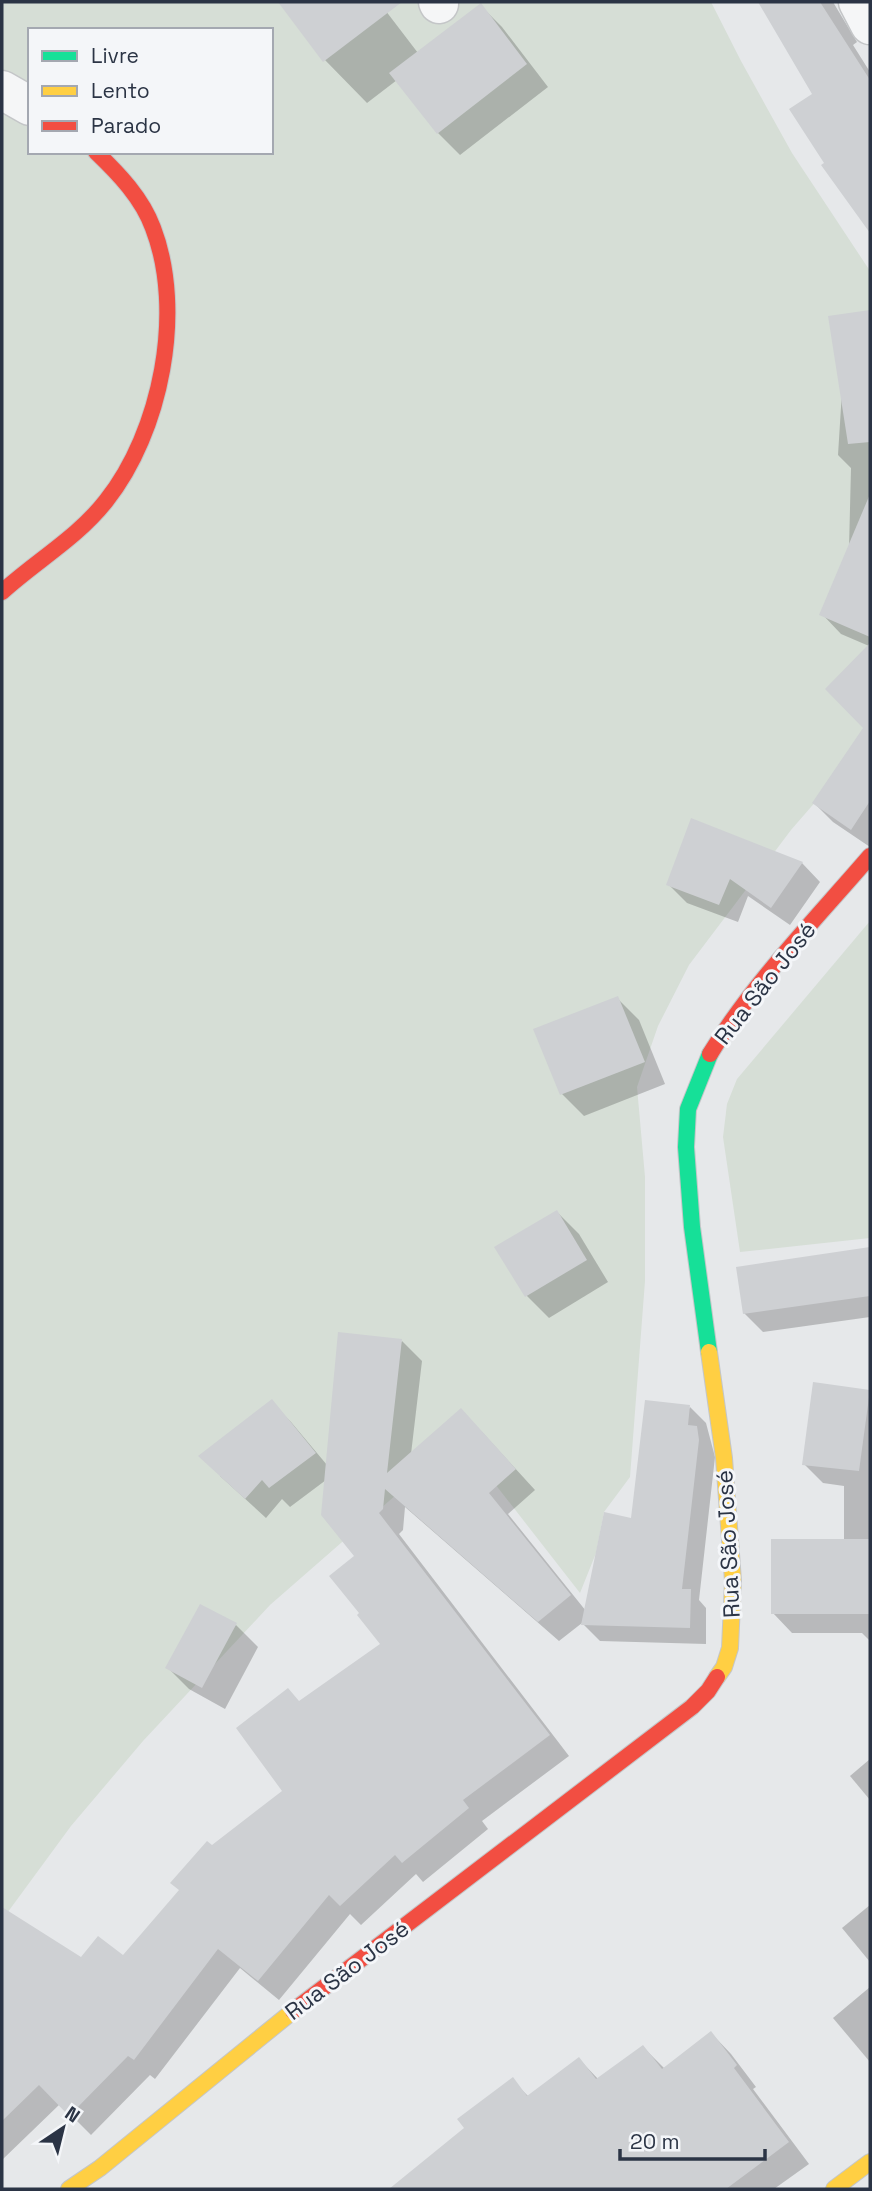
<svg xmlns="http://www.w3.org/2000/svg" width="872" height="2191" font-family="'Space Grotesk',sans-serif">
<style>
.green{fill:#d6ded6;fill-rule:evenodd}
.shadow{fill:#0003}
.building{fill:#ced0d3}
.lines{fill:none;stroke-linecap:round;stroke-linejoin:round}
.street-casing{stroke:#c4c6c8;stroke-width:41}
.fast-casing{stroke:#c4c6c8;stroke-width:18}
.slow-casing{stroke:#c4c6c8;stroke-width:18}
.jam-casing{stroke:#c4c6c8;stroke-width:18}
.street{stroke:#f5f6f7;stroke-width:38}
.fast{stroke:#16e098;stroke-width:16}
.slow{stroke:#ffcf43;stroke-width:16}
.jam{stroke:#f24e42;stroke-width:16}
.labels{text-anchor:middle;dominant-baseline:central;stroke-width:6;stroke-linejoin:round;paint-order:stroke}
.street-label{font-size:23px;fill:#2b3445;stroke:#f4f6f9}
</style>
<rect width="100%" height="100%" fill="#e6e8ea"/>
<g class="green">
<path d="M2,2H711L741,61L792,153L870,271V739L791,830L689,965L658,1026L637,1087L645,1177V1281L630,1477L604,1512L596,1553L580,1593L460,1439L270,1605L143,1741L71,1826L2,1920ZM30,30H271V152H30Z"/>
<polygon points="870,921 870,1238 740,1252 723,1137 727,1104 737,1079"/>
</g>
<g class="shadow">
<polygon points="281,2 379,2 418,53 480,5 502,27 548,87 460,155 438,133 397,80 367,103 325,60"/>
<polygon points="760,2 833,2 857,42 853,45 870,72 870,230 823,166 827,163 814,95"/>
<polygon points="870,312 870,847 833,822 814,803 865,727 869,646 841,634 822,614 849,548 851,468 838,455 842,391 830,318"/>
<polygon points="802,863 820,882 790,925 748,896 738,922 687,903 668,884"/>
<polygon points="617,998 639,1020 665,1084 584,1116 562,1094 535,1030"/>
<polygon points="557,1212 579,1234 608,1282 549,1318 527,1296 497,1248"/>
<polygon points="870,1249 870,1317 763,1332 744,1313 738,1268"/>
<polygon points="402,1341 422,1361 411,1454 481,1431 535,1490 508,1514 586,1611 690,1407 706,1423 715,1457 699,1600 706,1608 706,1644 600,1641 582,1623 559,1641 405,1507 403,1530 399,1534 569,1756 482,1821 488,1829 423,1882 416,1874 361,1925 350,1914 279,2000 240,1968 155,2079 150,2075 91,2135 60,2104 2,2160 2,2019 13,2009 2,2002 2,1909 81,1960 123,1957 180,1891 212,1848 285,1791 300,1702 383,1645 357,1556 326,1480 290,1507 282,1499 266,1518 220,1476 271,1402 291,1422 327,1465"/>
<polygon points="814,1384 870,1392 870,1641 862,1633 792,1633 773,1613 844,1541 844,1486 823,1483 804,1464"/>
<polygon points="236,1625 258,1647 225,1709 189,1689 167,1667"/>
<polygon points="870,1759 870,1800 850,1776"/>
<polygon points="870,1905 870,1962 842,1928"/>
<polygon points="870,1987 870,2062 833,2018"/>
<polygon points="711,2033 731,2054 756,2087 753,2089 809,2164 774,2189 422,2189 410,2174 466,2129 512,2080 529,2097 579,2059 599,2080 643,2047 665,2069"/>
</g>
<g class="building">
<polygon points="278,2 402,2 323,62"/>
<polygon points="758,2 820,2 870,80 870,233 821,165 824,163 789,109 812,94"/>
<polygon points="481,3 527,64 437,134 389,73"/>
<polygon points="870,310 870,442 848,444 828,316"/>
<polygon points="870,494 870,637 819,615"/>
<polygon points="870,643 870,801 851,830 812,803 863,728 825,689"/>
<polygon points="691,818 803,862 771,908 730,879 719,905 666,885"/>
<polygon points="618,996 645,1062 560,1095 533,1029"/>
<polygon points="557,1210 587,1260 525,1297 494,1247"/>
<polygon points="870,1247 870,1296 743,1314 736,1267"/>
<polygon points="338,1332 402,1339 387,1473 461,1408 516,1469 489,1493 571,1595 538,1622 385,1489 383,1509 379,1513 550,1735 463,1800 469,1808 402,1863 395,1855 340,1906 329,1895 258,1981 218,1949 134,2060 128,2056 69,2116 39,2085 2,2121 2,1907 81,1957 98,1936 123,1955 179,1890 170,1883 207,1841 212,1845 282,1791 236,1728 288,1688 299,1701 380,1644 357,1615 359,1613 329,1576 354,1556 321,1515"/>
<polygon points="813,1382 870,1390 859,1471 802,1465"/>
<polygon points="272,1399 316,1453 269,1488 262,1480 245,1499 198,1456"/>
<polygon points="645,1400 690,1405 688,1425 697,1426 699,1440 682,1589 691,1589 690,1628 581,1625 604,1512 631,1518"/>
<rect x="771" y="1539" width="99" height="75"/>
<polygon points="200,1604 237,1623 202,1688 165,1668"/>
<polygon points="711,2031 737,2065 734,2068 789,2142 726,2189 389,2189 464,2128 457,2119 513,2077 527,2096 579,2057 596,2079 643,2045 662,2069"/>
</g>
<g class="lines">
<g class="street-casing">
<g id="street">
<polyline points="438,2 439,4"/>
<polyline points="858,2 870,25"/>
<polyline points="2,90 30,106"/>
</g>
</g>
<g class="fast-casing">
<polyline id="fast" points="709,1352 692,1227 686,1147 688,1109 710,1054"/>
</g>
<g class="slow-casing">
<g id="slow">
<polyline points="709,1352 724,1458 733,1581 730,1648 724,1667 717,1677"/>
<polyline points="69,2189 100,2168 293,2011"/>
<polyline points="834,2189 870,2162"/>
</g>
</g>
<g class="jam-casing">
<g id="jam">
<path d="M2,592C36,561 78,537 106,501C161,432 185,311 153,228C142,198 119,174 96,152"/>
<path d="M710,1054C754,982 815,920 870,856"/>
<polyline points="293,2011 692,1707 708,1691 717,1677"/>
</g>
</g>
<use href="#street" class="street"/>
<use href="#fast" class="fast"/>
<use href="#slow" class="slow"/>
<use href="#jam" class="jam"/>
</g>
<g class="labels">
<g class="street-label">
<text transform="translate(765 983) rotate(-52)">Rua São José</text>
<text transform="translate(728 1544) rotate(-93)">Rua São José</text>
<text transform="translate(347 1970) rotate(-37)">Rua São José</text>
</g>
</g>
<rect width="872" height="2191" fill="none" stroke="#2b3445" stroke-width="7"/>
<rect x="28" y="28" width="245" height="126" fill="#f4f6f9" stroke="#a4a8b1" stroke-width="2"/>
<rect x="42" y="51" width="35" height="10" fill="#16e098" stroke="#a4a8b1" stroke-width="2"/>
<text x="91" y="63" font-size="21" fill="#2b3445">Livre</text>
<rect x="42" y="86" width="35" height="10" fill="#ffcf43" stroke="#a4a8b1" stroke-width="2"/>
<text x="91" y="98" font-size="21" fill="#2b3445">Lento</text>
<rect x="42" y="121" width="35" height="10" fill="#f24e42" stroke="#a4a8b1" stroke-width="2"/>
<text x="91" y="133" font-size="21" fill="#2b3445">Parado</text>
<g transform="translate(63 2128) rotate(35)" stroke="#f4f6f9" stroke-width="5" paint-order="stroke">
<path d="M0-5L12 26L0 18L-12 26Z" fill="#2b3445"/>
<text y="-10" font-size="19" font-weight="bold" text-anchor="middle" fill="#2b3445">N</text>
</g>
<path d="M620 2149v10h145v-10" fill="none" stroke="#2b3445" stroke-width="3.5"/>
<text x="630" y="2149" font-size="21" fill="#2b3445" stroke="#f4f6f9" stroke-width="5" paint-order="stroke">20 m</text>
</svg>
